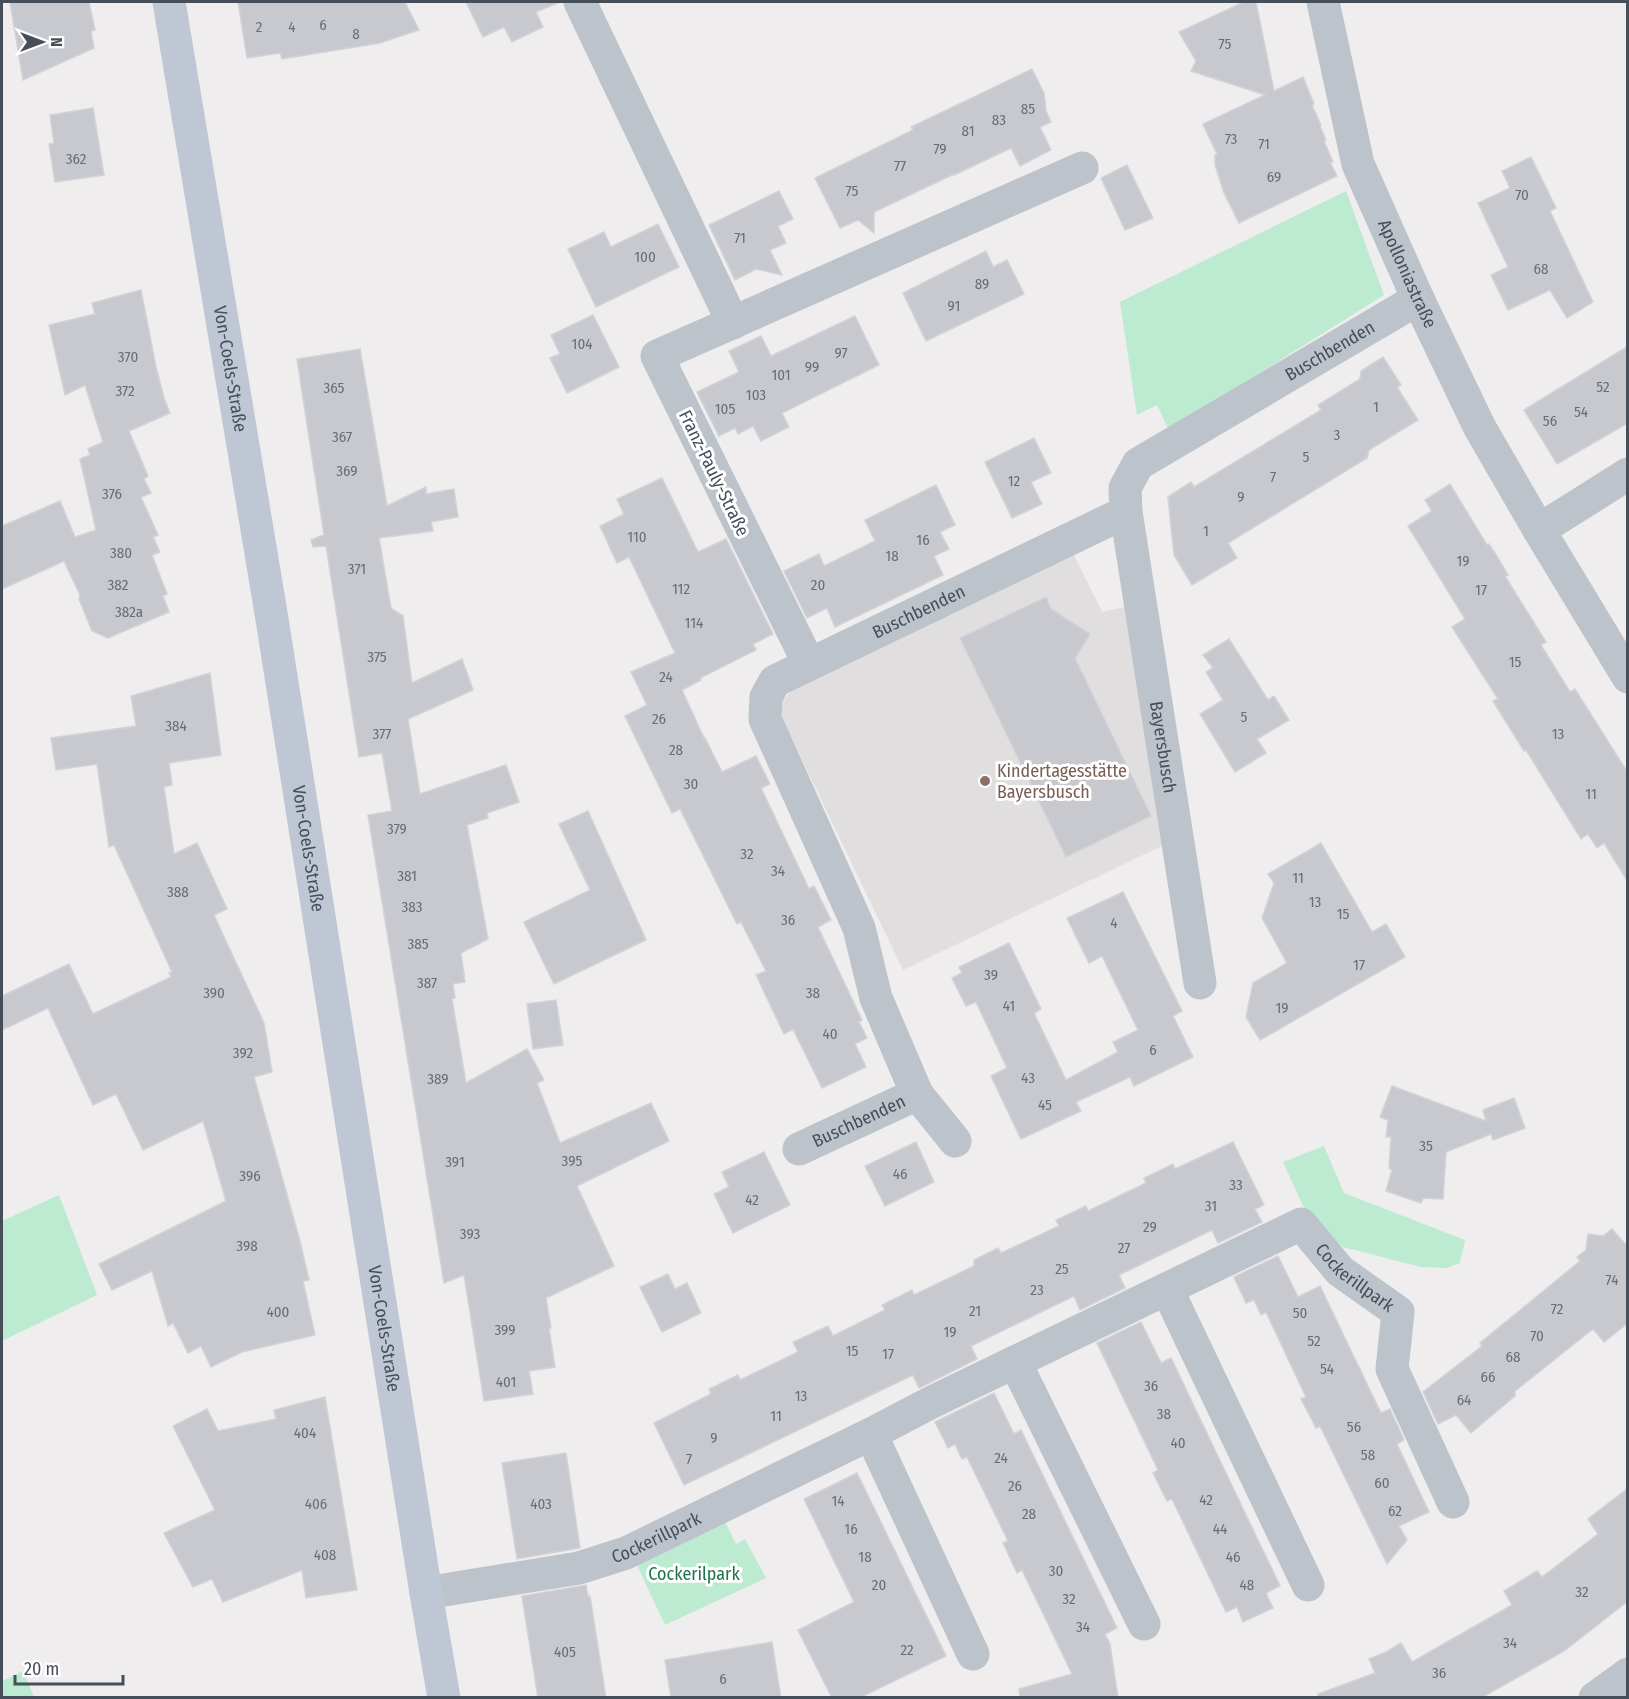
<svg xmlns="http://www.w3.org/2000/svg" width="1629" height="1699" font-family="'Fira Sans Condensed',sans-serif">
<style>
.education{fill:#e0dede}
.green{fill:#bdebd2}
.building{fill:#c7c9cf;stroke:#d1d3d8;stroke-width:1.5}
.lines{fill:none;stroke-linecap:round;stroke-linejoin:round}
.minor{stroke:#bcc3cb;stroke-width:33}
.secondary{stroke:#bec7d3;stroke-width:33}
.education-dot{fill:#8d6e63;stroke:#fff;stroke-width:2}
.labels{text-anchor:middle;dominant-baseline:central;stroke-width:6;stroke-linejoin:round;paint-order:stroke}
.number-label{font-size:15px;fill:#666e76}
.street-label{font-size:18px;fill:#464f59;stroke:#fff}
.education-label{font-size:18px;fill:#785e54;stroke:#fff;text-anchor:start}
.park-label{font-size:18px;fill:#1d744e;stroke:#fff}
</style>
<rect width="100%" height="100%" fill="#efeded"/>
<polygon class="education" points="1073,553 1102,612 1130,606 1168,843 903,970 782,718 782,702 791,691"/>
<g class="green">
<polygon points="1346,191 1384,295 1169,430 1157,405 1137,415 1120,302"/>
<polygon points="1324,1146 1344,1193 1465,1240 1460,1263 1446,1268 1421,1267 1343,1247 1319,1228 1303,1206 1283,1162"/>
<polygon points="59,1195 97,1295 2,1341 2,1221"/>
<polygon points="724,1520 736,1544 745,1539 766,1578 665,1625 636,1563"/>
<polygon points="23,1671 34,1697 2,1697 2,1681"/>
</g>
<g class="building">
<polygon points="10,2 89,2 95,30 91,31 94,48 23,80"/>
<polygon points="238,2 405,2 419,30 380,43 282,59 280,53 247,58"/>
<polygon points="466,2 560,2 536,12 543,27 512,42 504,27 483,37"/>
<polygon points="1244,2 1256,2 1274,91 1303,77 1314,104 1312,105 1321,125 1320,126 1326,140 1324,141 1333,162 1330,162 1337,176 1239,223 1224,193 1215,165 1215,155 1217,154 1203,124 1265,95 1191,71 1196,61 1179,32"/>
<polygon points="1032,69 1044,93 1046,111 1051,122 1040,127 1051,150 1020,166 1011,148 954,175 954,174 874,212 874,233 858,220 840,228 815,178 913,130 911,127"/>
<polygon points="93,108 104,175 55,182 49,144 54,143 50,115"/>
<polygon points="1531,157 1556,208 1550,211 1593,302 1567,318 1550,290 1508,310 1491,275 1508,267 1478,203 1510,188 1502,171"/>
<polygon points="1127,165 1153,218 1125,230 1101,178"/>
<polygon points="779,191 793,219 778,226 786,243 770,250 782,275 756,269 735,280 709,225"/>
<polygon points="658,224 679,267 596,307 568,249 604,232 611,247"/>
<polygon points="986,251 993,267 1007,260 1024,294 926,341 903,293"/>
<polygon points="141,290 156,367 164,398 170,413 129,431 148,476 144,479 151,493 141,497 158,535 153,537 160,552 152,555 167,594 163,596 169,612 108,638 92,631 79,599 80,595 64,561 2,589 2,526 60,501 75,537 96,530 80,459 90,455 88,449 103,442 85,385 65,395 49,325 95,314 92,303"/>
<polygon points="593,315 619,367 567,393 550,358 560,354 551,335"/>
<polygon points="855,316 879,365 782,413 789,427 761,441 753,426 738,434 735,428 719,436 697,392 739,372 729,351 761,336 771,356"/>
<polygon points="1628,346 1628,423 1557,464 1524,410"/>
<polygon points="360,349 387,506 426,487 426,494 454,489 458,517 431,522 433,531 379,538 391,608 403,616 412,683 462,659 473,690 408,719 420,794 506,765 519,802 487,813 488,818 467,825 488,939 461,953 465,982 453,984 455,998 452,999 466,1083 527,1049 544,1080 537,1083 560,1143 651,1103 669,1141 577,1186 614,1266 546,1298 551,1328 549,1328 555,1367 529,1371 533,1394 484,1401 464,1275 444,1283 368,815 392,811 382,753 359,757 326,546 313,547 311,540 324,535 297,359"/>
<polygon points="1383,357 1401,385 1397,387 1418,420 1369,450 1367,458 1228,543 1237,558 1192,585 1174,555 1168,497 1191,482 1194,487 1321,410 1318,405 1360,379 1361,371"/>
<polygon points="1034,438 1051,473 1031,482 1042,504 1012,518 985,462"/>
<polygon points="662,478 698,552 726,539 773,634 753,644 756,650 700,678 701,680 682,690 704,738 705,738 722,772 756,756 770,784 761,788 809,889 814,886 831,920 818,927 862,1020 859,1022 867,1038 855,1044 866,1067 822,1088 793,1029 784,1034 756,975 766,971 741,922 737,924 680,809 672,813 625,716 647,705 631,672 675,653 629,557 617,563 600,526 624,514 617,499"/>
<polygon points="1450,484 1487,545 1489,544 1498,558 1508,575 1505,576 1546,642 1541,645 1570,692 1575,689 1628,773 1628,882 1604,843 1597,848 1588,834 1581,839 1526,750 1524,751 1493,701 1498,699 1452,627 1465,619 1408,526 1432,511 1425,500"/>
<polygon points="936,485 955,525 940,532 949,549 934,556 943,575 835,627 827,608 807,618 784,571 819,554 824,566 875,541 865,520"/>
<polygon points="1046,597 1051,609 1090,634 1075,658 1151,816 1066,857 960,638"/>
<polygon points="1229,639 1268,700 1274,696 1289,720 1257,739 1266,753 1235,772 1200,714 1223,700 1206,672 1213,668 1203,655"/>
<polygon points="210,673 221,755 169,763 172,785 164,787 174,854 197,843 227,909 214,915 264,1023 272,1072 254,1077 300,1241 309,1280 303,1281 315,1335 242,1352 211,1367 201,1346 188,1353 173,1323 168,1326 152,1271 112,1290 99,1264 226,1201 203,1121 143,1150 116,1094 93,1105 48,1008 2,1030 2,996 69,964 93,1014 171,977 169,973 172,972 114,845 109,847 97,764 56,770 51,738 136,726 131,696"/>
<polygon points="588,811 646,940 554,984 524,922 590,890 559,824"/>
<polygon points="1321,843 1372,932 1386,924 1405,957 1260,1040 1246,1017 1253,983 1287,963 1262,918 1274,883 1268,874"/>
<polygon points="1123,892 1182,1011 1173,1016 1193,1057 1134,1086 1130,1077 1076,1102 1081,1111 1021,1139 991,1076 1007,1068 976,1002 966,1006 952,978 962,973 959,967 1009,943 1041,1009 1034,1013 1066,1080 1118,1052 1113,1042 1138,1030 1102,956 1089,963 1067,918"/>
<polygon points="556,1000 563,1045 533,1049 527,1004"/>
<polygon points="1392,1086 1486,1121 1483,1110 1514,1098 1525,1128 1493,1140 1491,1134 1446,1152 1443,1199 1423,1198 1421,1203 1386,1191 1392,1170 1389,1168 1391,1137 1386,1137 1388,1120 1380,1117"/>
<polygon points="916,1142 934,1182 885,1206 865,1166"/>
<polygon points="1233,1142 1264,1205 1255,1209 1262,1222 1218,1243 1212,1230 1119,1275 1125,1288 1080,1310 1074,1296 971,1346 977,1359 919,1388 913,1375 684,1485 654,1423 711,1394 709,1389 738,1375 740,1380 798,1352 793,1342 828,1326 833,1336 885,1310 882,1305 912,1290 914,1295 974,1266 974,1260 998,1248 1001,1253 1059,1226 1056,1220 1086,1206 1088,1211 1146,1183 1144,1178 1173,1164 1175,1169"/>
<polygon points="764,1152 790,1205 733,1233 714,1194 729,1187 722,1172"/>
<polygon points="1612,1229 1628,1247 1628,1323 1604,1342 1593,1329 1515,1391 1515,1396 1471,1433 1456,1415 1438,1424 1423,1392 1482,1346 1480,1343 1580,1261 1577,1257 1586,1250 1588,1234 1603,1236"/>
<polygon points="1278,1256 1298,1297 1320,1286 1381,1413 1390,1409 1404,1440 1397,1444 1429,1512 1399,1526 1407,1540 1387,1564 1320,1426 1316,1428 1301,1399 1306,1397 1266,1312 1261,1315 1254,1300 1246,1303 1234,1277"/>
<polygon points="668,1274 675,1289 687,1283 701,1313 662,1332 640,1287"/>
<polygon points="1141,1322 1161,1363 1171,1358 1280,1586 1266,1593 1273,1608 1243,1622 1237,1607 1226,1612 1172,1499 1167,1501 1153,1473 1158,1470 1097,1343"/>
<polygon points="994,1393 1014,1434 1021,1430 1117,1628 1105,1634 1110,1644 1118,1698 1020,1698 1019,1689 1072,1674 1022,1570 1017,1573 1003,1543 1008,1541 967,1457 962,1459 955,1444 948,1448 935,1422"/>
<polygon points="325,1397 357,1590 306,1598 302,1570 223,1602 212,1579 193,1587 164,1533 215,1510 173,1426 207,1409 218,1431 276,1419 274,1410"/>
<polygon points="566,1453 580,1548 517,1559 502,1463"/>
<polygon points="857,1473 946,1656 859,1698 832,1698 798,1630 854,1602 804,1499"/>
<polygon points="1628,1488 1628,1601 1564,1651 1481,1698 1318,1698 1318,1694 1375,1673 1369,1659 1386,1652 1401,1643 1412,1662 1512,1605 1504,1591 1537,1571 1542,1577 1598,1534 1588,1519"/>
<polygon points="586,1585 588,1596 590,1596 606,1698 538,1698 522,1596"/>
<polygon points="772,1642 781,1698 671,1698 665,1660"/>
</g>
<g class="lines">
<g class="minor">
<polyline points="580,2 733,323"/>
<path id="s1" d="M1323,2L1358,164L1418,299L1480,428L1539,530L1628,677"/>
<path id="s2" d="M1126,512L1200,983"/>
<polyline points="1539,530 1628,474"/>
<polyline points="809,664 657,356 1082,168"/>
<path id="s3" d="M955,1141L917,1094L876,998L859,928L765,719L766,697L775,681L1126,512L1125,488L1138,464L1418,299"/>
<path id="s4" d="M799,1149L917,1094"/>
<polyline points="1167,1289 1308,1585"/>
<polyline points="1015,1362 1144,1624"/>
<polyline points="871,1434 973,1654"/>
<path id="s5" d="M426,1593L579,1568L626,1553L871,1434L932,1402L1301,1224L1340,1271L1398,1312L1392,1369L1453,1502"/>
<polyline points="1595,1698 1628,1674"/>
</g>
<path class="secondary" id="s6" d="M169,2L271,613L426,1593L444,1698"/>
</g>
<circle class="education-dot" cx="985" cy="781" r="6"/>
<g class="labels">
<g class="number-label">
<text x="323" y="25">6</text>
<text x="259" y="27">2</text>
<text x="292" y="27">4</text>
<text x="356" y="34">8</text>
<text x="1225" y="44">75</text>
<text x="1028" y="109">85</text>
<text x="999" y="120">83</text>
<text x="968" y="131">81</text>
<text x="1231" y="139">73</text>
<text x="1264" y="144">71</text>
<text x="940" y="149">79</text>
<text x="76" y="159">362</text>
<text x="900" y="166">77</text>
<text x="1274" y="177">69</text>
<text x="852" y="191">75</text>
<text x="1522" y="195">70</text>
<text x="740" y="238">71</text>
<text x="645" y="257">100</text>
<text x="1541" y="269">68</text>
<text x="982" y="284">89</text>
<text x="954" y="306">91</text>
<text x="582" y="344">104</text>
<text x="841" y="353">97</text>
<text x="128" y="357">370</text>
<text x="812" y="367">99</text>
<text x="781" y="375">101</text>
<text x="1603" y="387">52</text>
<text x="334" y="388">365</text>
<text x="125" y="391">372</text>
<text x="756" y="395">103</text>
<text x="1376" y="407">1</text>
<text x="725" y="409">105</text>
<text x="1581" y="412">54</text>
<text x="1550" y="421">56</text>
<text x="1337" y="435">3</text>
<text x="342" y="437">367</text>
<text x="1306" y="457">5</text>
<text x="347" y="471">369</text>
<text x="1273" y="477">7</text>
<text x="1014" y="481">12</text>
<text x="112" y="494">376</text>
<text x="1241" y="497">9</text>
<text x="1206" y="531">1</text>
<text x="637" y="537">110</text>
<text x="923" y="540">16</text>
<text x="121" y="553">380</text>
<text x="892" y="556">18</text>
<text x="1463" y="561">19</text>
<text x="357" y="569">371</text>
<text x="118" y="585">382</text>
<text x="818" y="585">20</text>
<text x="681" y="589">112</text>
<text x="1481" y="590">17</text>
<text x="129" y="612">382a</text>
<text x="694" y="623">114</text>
<text x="377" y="657">375</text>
<text x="1515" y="662">15</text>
<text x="666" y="677">24</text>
<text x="1244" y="717">5</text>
<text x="659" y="719">26</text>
<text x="176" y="726">384</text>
<text x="382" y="734">377</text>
<text x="1558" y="734">13</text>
<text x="676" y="750">28</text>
<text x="691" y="784">30</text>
<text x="1591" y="794">11</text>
<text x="397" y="829">379</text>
<text x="747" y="854">32</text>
<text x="778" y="871">34</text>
<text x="407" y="876">381</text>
<text x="1298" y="878">11</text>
<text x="178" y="892">388</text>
<text x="1315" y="902">13</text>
<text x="412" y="907">383</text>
<text x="1343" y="914">15</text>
<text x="788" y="920">36</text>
<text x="1114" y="923">4</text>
<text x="418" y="944">385</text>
<text x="1359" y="965">17</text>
<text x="991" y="975">39</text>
<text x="427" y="983">387</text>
<text x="214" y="993">390</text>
<text x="813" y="993">38</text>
<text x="1009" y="1006">41</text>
<text x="1282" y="1008">19</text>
<text x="830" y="1034">40</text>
<text x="1153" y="1050">6</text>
<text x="243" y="1053">392</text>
<text x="1028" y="1078">43</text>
<text x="438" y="1079">389</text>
<text x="1045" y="1105">45</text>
<text x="1426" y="1146">35</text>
<text x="572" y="1161">395</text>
<text x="455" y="1162">391</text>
<text x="900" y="1174">46</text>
<text x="250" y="1176">396</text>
<text x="1236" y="1185">33</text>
<text x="752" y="1200">42</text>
<text x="1211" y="1206">31</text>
<text x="1150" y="1227">29</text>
<text x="470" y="1234">393</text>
<text x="247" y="1246">398</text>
<text x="1124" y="1248">27</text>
<text x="1062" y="1269">25</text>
<text x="1612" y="1280">74</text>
<text x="1037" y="1290">23</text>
<text x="1557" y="1309">72</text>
<text x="975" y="1311">21</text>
<text x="278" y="1312">400</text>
<text x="1300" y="1313">50</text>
<text x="505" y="1330">399</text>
<text x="950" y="1332">19</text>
<text x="1537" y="1336">70</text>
<text x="1314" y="1341">52</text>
<text x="852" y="1351">15</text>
<text x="888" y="1354">17</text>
<text x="1513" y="1357">68</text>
<text x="1327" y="1369">54</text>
<text x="1488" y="1377">66</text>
<text x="506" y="1382">401</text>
<text x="1151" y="1386">36</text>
<text x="801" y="1396">13</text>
<text x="1464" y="1400">64</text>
<text x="1164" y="1414">38</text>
<text x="776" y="1416">11</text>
<text x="1354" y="1427">56</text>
<text x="305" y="1433">404</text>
<text x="714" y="1438">9</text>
<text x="1178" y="1443">40</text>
<text x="1368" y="1455">58</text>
<text x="1001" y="1458">24</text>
<text x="689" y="1459">7</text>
<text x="1382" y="1483">60</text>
<text x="1015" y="1486">26</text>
<text x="1206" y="1500">42</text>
<text x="838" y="1501">14</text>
<text x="316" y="1504">406</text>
<text x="541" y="1504">403</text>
<text x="1395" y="1511">62</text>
<text x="1029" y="1514">28</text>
<text x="851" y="1529">16</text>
<text x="1220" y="1529">44</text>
<text x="325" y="1555">408</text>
<text x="865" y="1557">18</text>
<text x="1233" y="1557">46</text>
<text x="1056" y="1571">30</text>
<text x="879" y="1585">20</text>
<text x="1247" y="1585">48</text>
<text x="1582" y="1592">32</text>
<text x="1069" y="1599">32</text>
<text x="1083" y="1627">34</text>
<text x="1510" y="1643">34</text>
<text x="907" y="1650">22</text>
<text x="565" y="1652">405</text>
<text x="1439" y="1673">36</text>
<text x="723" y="1679">6</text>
</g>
<g class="street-label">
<text stroke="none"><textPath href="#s1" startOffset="286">Apolloniastraße</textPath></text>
<text stroke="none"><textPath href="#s3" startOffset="1170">Buschbenden</textPath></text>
<text stroke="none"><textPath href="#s6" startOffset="372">Von-Coels-Straße</textPath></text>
<text transform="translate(714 473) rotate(64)">Franz-Pauly-Straße</text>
<text stroke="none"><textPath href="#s3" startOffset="666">Buschbenden</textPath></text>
<text stroke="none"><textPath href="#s2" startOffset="238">Bayersbusch</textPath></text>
<text stroke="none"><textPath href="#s6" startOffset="858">Von-Coels-Straße</textPath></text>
<text stroke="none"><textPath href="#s4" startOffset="66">Buschbenden</textPath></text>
<text stroke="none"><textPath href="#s5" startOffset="1032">Cockerillpark</textPath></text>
<text stroke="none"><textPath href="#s6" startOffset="1344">Von-Coels-Straße</textPath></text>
<text stroke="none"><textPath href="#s5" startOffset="238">Cockerillpark</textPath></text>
</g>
<g class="education-label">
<text x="997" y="771">Kindertagesstätte<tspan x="997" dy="21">Bayersbusch</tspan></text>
</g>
<g class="park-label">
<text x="694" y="1574">Cockerilpark</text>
</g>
</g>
<rect width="1629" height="1699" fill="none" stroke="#464f59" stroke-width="6"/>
<g transform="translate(42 42) rotate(90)" stroke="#ffffff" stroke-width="4.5" paint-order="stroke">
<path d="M0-4.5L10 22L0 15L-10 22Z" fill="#464f59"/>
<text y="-9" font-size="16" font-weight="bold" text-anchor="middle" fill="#464f59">N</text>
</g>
<path d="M15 1675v9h108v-9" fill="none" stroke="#464f59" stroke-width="3"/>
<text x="24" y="1675" font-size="18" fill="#464f59" stroke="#ffffff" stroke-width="4.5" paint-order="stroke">20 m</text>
</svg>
